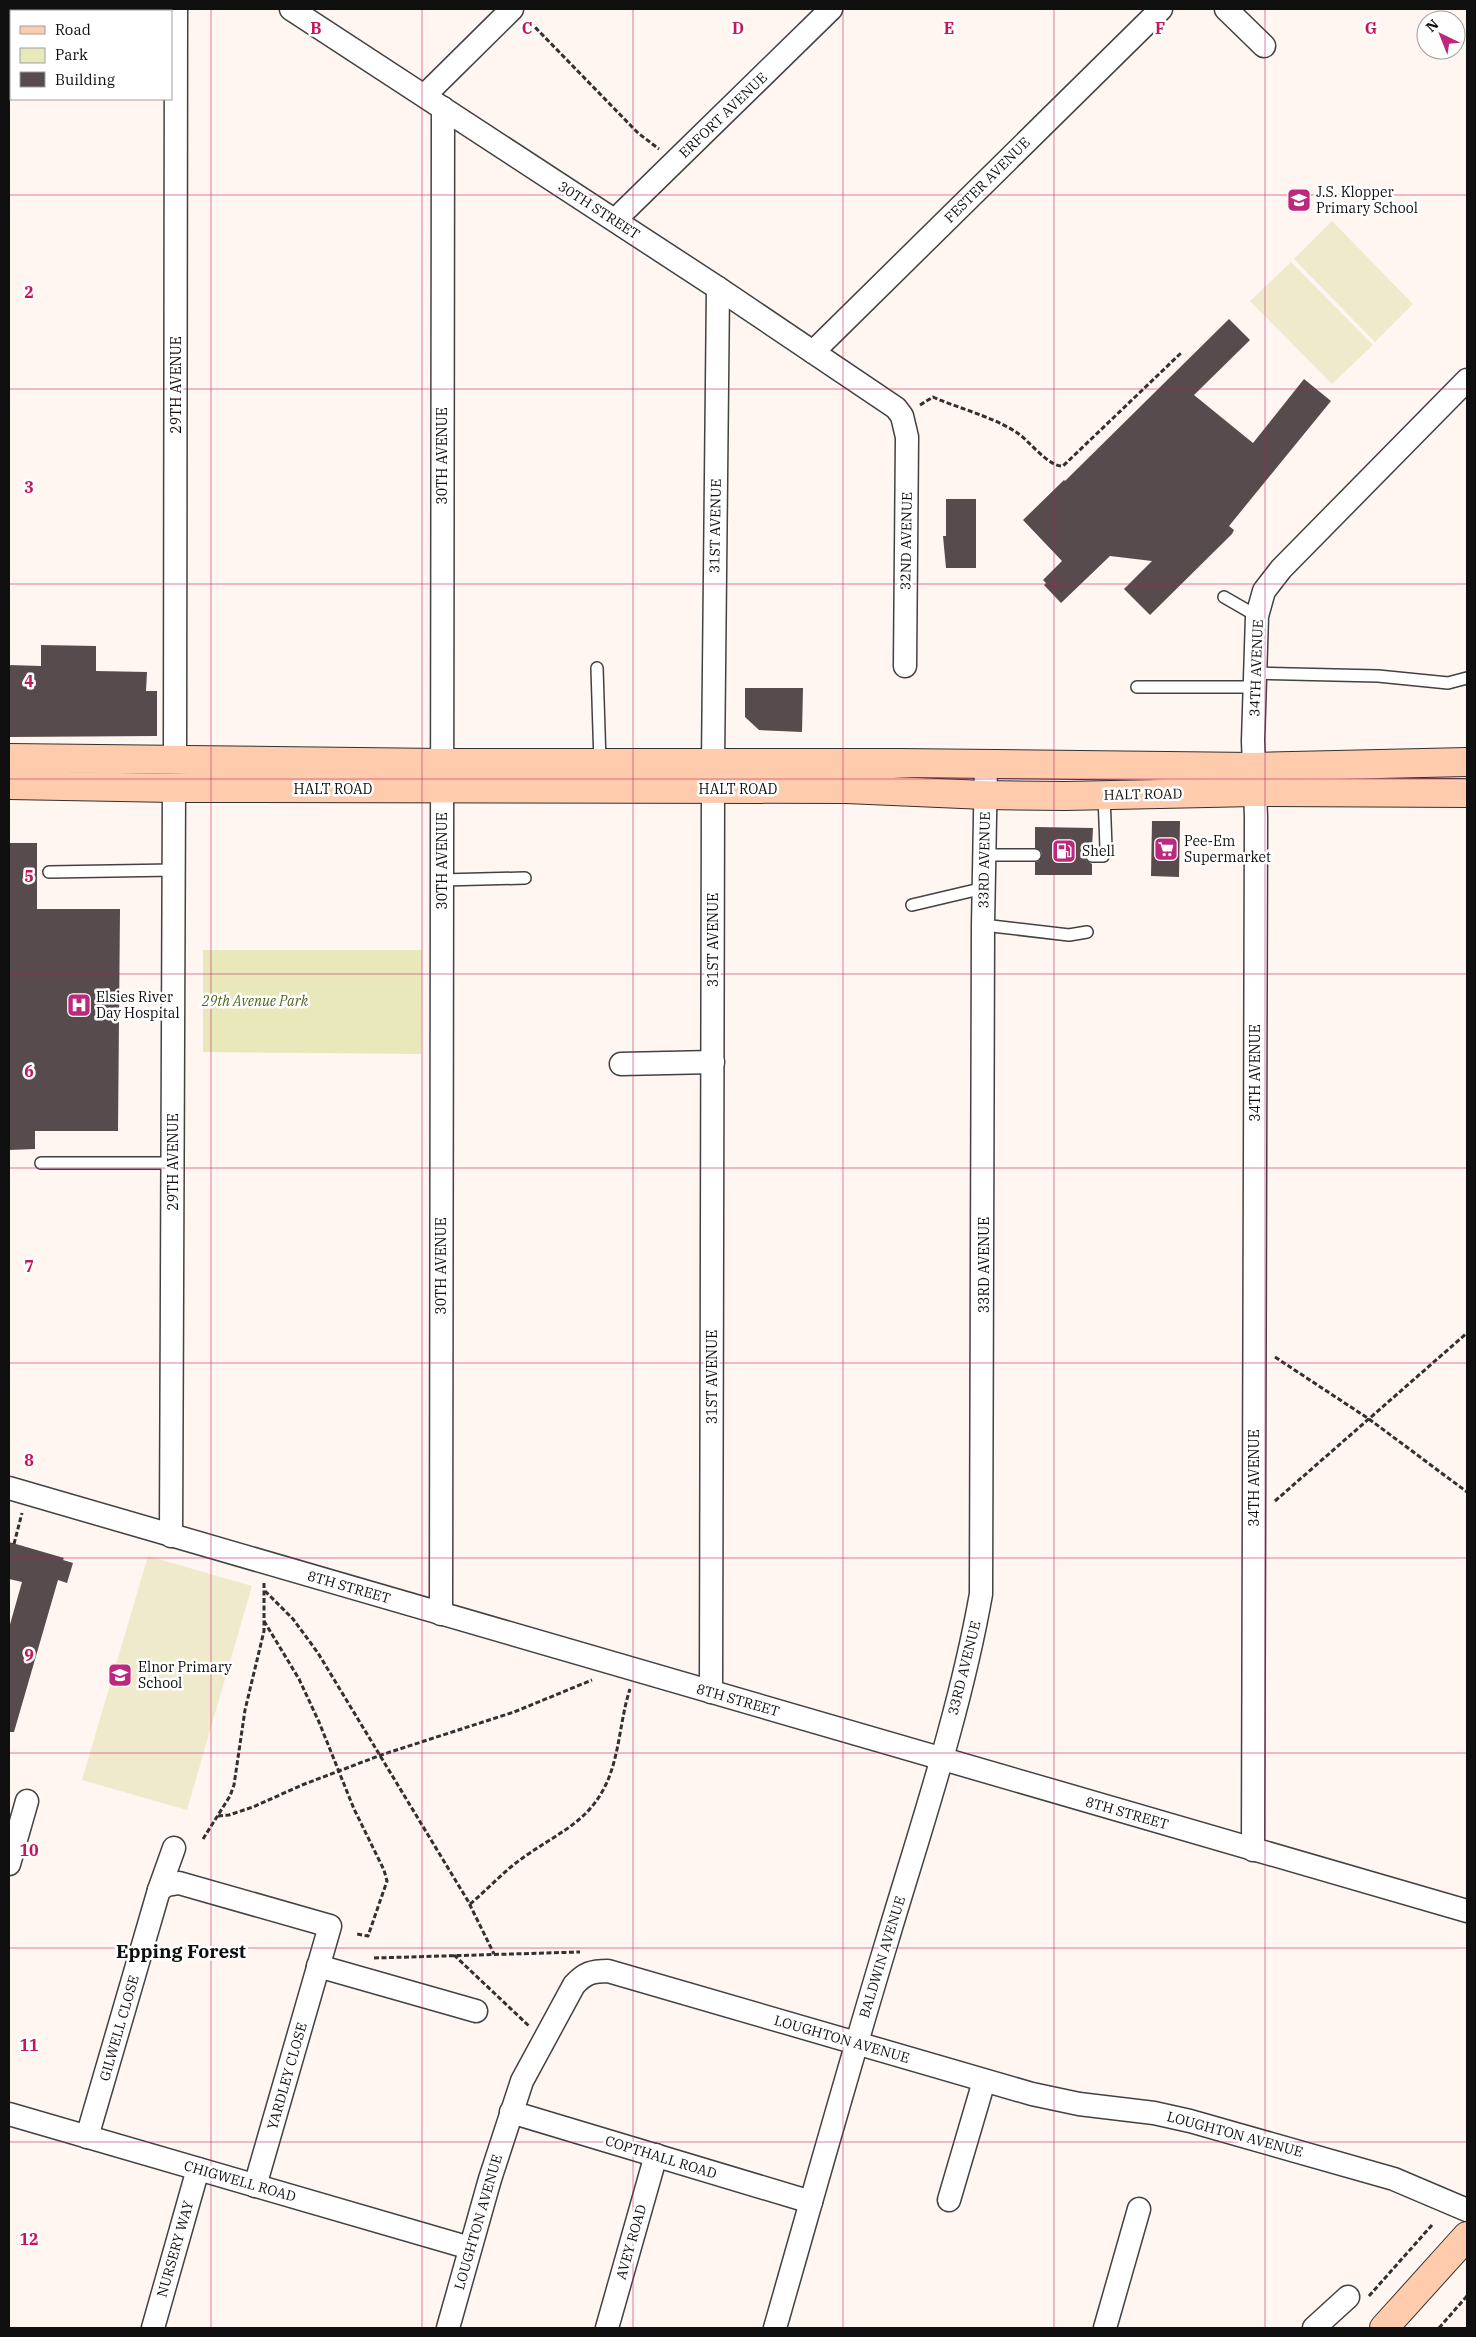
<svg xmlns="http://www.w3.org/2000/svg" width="1476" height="2337" font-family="'IBM Plex Serif',serif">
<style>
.green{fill:#e9e8ba}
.pitch{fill:#f0eacc}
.building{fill:#574b4d}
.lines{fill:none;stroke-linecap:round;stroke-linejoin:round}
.lane-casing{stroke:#424242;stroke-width:14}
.street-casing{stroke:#424242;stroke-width:25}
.secondary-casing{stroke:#313131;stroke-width:30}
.path{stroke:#313131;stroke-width:3;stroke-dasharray:5 2.5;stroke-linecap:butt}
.lane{stroke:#fff;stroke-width:11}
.street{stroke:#fff;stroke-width:22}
.secondary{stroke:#fecbad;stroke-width:28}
.grid{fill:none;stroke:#c2185b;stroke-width:1;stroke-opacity:0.55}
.labels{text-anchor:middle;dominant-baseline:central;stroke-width:5;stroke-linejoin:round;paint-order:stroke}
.street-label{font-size:14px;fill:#0f0f0f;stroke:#fff}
.poi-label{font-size:14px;fill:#0f0f0f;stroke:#fff;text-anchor:start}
.park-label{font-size:14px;font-style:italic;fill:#52661f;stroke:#fff}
.district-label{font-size:19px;font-weight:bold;fill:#0f0f0f;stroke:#fff}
.grid-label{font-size:16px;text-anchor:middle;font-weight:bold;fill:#c2185b;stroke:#fff;stroke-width:5;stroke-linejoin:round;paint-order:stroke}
</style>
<rect width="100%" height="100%" fill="#fff5f1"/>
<polygon class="green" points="203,950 422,950 421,1054 203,1052"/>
<g class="pitch">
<polygon points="1332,221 1413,304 1375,342 1294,259"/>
<polygon points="1291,262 1373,345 1332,384 1250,301"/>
<polygon points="148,1556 252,1586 187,1810 82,1780"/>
</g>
<g class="building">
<polygon points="1229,319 1250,340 1194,395 1253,443 1304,379 1331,401 1229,526 1234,530 1232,534 1150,615 1124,589 1152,561 1110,556 1061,603 1044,585 1046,583 1043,580 1062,561 1023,520 1064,480 1065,481"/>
<polygon points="946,499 976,499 976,568 946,568 943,536 946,536"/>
<polygon points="41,645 96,646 96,671 147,672 146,691 157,691 157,736 9,737 9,665 41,666"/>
<polygon points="745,688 803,688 802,732 759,730 745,717"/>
<polygon points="1152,821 1180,821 1179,877 1151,876"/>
<polygon points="1035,827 1093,828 1092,848 1088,850 1085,856 1086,860 1092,864 1092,875 1035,875 1035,862 1039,861 1042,855 1041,851 1035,848"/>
<polygon points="9,843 37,843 37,909 120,909 118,1131 35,1131 35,1149 9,1150"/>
<polygon points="9,1542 64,1558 63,1560 73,1563 67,1583 58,1580 14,1732 9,1732 9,1628 22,1582 9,1579"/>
</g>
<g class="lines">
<g class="lane-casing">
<g id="lane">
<polyline points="1224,597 1257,616"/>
<polyline points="597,668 600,763"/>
<polyline points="1254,673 1378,676 1448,683 1467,678"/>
<polyline points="1137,687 1254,687"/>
<polyline points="984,855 1035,855"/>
<polyline points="1092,856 1103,856 1106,848 1104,795"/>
<polyline points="49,872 174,870"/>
<polyline points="442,880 525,878"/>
<polyline points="912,905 984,888"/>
<polyline points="983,925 1069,935 1087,932"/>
<polyline points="41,1163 173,1163"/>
</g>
</g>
<g class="street-casing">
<g id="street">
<polyline points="291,9 718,288 896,408 902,416 907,437 905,666"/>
<polyline points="1226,9 1264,46"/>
<polyline points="425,95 512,9"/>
<polyline points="615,220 831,9"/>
<polyline points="813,352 1161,9"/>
<polyline points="175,760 176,9"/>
<polyline points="713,764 718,288"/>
<polyline points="621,1064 713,1062"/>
<polyline points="9,1488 1467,1911"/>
<polyline points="171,1536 174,788"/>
<polyline points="441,1614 443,108"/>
<polyline points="711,1692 713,789"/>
<polyline points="1253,1850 1256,817 1253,741 1257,616 1264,591 1281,569 1467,380"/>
<polyline points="9,1864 27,1801"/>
<polyline points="159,1890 167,1885 179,1883 330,1926 255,2186"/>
<polyline points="318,1966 476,2011"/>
<polyline points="511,2112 811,2202"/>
<polyline points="9,2114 470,2248"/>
<polyline points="87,2137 159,1890 174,1848"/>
<polyline points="949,2200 984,2081"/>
<polyline points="153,2328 198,2169"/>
<path d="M448,2328L490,2179L522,2081L574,1985C585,1973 592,1971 608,1971L1032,2094L1079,2104L1154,2113L1190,2121L1394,2179L1467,2210"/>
<polyline points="607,2328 656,2155"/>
<path d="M775,2328C812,2199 848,2070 887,1941C921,1827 960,1712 981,1594L983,925L986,764"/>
<polyline points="1105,2328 1139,2209"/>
<polyline points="1314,2328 1348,2297"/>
</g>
</g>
<g class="secondary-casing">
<g id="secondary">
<polyline points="9,758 442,763 900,763 1253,767 1467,762"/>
<polyline points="9,785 174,788 846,789 985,795 1065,796 1255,792 1467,793"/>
<polyline points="1384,2328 1467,2236"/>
</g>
</g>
<g class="path">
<polyline points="530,22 638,133 659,149"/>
<path d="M920,405L933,397C960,409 991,416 1016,432C1029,440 1048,467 1063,466L1181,353"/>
<polyline points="1275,1357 1369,1419 1467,1492"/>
<polyline points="1275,1501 1467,1333"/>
<polyline points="14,1544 22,1513"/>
<polyline points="265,1591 293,1619 318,1653 468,1901 494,1954"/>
<polyline points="264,1621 299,1679 319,1722 354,1809 384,1870 387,1881 368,1936 357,1934"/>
<polyline points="218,1816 229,1815 253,1807 302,1785 381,1755 514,1712 592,1680"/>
<polyline points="203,1839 230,1796 234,1785 245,1710 264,1631 264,1583"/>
<path d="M470,1904C488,1889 505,1870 524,1857C553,1836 584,1824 602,1792C620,1761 619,1722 630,1689"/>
<polyline points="454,1955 529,2026"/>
<polyline points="374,1958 580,1952"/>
<polyline points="1369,2296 1432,2225"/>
<polyline points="1439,2328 1467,2296"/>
</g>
<use href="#lane" class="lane"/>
<use href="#street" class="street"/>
<use href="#secondary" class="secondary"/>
</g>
<path class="grid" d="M211,9V2328M422,9V2328M633,9V2328M843,9V2328M1054,9V2328M1265,9V2328M9,195H1467M9,389H1467M9,584H1467M9,779H1467M9,974H1467M9,1168H1467M9,1363H1467M9,1558H1467M9,1753H1467M9,1948H1467M9,2142H1467"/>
<defs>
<g id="school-square" transform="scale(1.25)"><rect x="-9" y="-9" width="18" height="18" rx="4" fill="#be287c" stroke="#fff"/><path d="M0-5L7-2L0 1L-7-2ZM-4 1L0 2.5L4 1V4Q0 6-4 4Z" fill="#fff"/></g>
<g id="supermarket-square" transform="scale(1.25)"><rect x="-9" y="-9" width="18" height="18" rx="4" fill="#be287c" stroke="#fff"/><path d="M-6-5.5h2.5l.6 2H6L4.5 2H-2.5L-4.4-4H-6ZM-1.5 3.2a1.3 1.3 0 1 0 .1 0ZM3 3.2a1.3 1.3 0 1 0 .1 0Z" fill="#fff"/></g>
<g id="fuel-square" transform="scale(1.25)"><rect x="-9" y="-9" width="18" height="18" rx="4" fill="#be287c" stroke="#fff"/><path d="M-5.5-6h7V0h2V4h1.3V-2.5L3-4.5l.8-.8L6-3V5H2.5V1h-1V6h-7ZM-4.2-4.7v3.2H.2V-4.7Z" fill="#fff"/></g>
<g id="hospital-square" transform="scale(1.25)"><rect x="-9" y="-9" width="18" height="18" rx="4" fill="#be287c" stroke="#fff"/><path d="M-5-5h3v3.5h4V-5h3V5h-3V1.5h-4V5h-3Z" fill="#fff"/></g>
</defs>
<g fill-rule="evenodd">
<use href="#school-square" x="1299" y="200"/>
<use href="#supermarket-square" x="1166" y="849"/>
<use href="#fuel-square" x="1064" y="851"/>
<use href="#hospital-square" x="79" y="1005"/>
<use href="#school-square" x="120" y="1675"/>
</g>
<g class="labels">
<g class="street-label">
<text transform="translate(723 115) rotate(-44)">ERFORT AVENUE</text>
<text transform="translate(987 180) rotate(-45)">FESTER AVENUE</text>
<text transform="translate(599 210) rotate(33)">30TH STREET</text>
<text transform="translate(176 385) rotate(-90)">29TH AVENUE</text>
<text transform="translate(442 456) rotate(-90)">30TH AVENUE</text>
<text transform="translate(715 526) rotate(-89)">31ST AVENUE</text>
<text transform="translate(906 541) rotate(-89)">32ND AVENUE</text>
<text transform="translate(1256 668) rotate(-88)">34TH AVENUE</text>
<text x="333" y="789">HALT ROAD</text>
<text x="738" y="789">HALT ROAD</text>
<text transform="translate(1143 794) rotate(-1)">HALT ROAD</text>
<text transform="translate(984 860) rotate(-89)">33RD AVENUE</text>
<text transform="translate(442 861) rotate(-90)">30TH AVENUE</text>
<text transform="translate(713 940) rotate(-90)">31ST AVENUE</text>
<text transform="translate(1255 1073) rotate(-90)">34TH AVENUE</text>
<text transform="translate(173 1162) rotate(-90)">29TH AVENUE</text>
<text transform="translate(984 1265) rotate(-90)">33RD AVENUE</text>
<text transform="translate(441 1266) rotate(-90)">30TH AVENUE</text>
<text transform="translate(712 1377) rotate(-90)">31ST AVENUE</text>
<text transform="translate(1254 1478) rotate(-90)">34TH AVENUE</text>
<text transform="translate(349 1587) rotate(16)">8TH STREET</text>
<text transform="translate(964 1668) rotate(-76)">33RD AVENUE</text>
<text transform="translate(738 1700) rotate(16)">8TH STREET</text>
<text transform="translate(1127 1813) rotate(16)">8TH STREET</text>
<text transform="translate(882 1957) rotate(-73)">BALDWIN AVENUE</text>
<text transform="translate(119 2028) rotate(-74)">GILWELL CLOSE</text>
<text transform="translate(842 2039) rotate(16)">LOUGHTON AVENUE</text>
<text transform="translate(287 2076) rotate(-74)">YARDLEY CLOSE</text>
<text transform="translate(1235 2134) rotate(15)">LOUGHTON AVENUE</text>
<text transform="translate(661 2157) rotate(17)">COPTHALL ROAD</text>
<text transform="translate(240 2181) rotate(16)">CHIGWELL ROAD</text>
<text transform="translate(478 2222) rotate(-74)">LOUGHTON AVENUE</text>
<text transform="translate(631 2242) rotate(-74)">AVEY ROAD</text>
<text transform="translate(175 2249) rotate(-74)">NURSERY WAY</text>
</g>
<g class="poi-label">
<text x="1316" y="192">J.S. Klopper<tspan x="1316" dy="16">Primary School</tspan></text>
<text x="1184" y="841">Pee-Em<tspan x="1184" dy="16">Supermarket</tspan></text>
<text x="1082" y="851">Shell</text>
<text x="96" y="997">Elsies River<tspan x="96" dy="16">Day Hospital</tspan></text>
<text x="138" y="1667">Elnor Primary<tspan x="138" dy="16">School</tspan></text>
</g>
<g class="park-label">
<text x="255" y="1001">29th Avenue Park</text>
</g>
<g class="district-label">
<text x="181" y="1951">Epping Forest</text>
</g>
</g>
<g class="grid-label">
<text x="316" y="34">B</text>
<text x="527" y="34">C</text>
<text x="738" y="34">D</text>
<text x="949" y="34">E</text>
<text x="1160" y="34">F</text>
<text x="1371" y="34">G</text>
<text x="29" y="298">2</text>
<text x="29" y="493">3</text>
<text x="29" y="687">4</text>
<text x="29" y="882">5</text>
<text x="29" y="1077">6</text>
<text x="29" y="1272">7</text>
<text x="29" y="1466">8</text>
<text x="29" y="1661">9</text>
<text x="29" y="1856">10</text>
<text x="29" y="2051">11</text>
<text x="29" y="2245">12</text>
</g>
<rect width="1476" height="2337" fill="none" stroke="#0f0f0f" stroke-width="20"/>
<rect x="10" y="10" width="162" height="90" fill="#ffffff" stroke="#9f9f9f"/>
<rect x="20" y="26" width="25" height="8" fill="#fecbad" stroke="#9f9f9f"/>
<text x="55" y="35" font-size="15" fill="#0f0f0f">Road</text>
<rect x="20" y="48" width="25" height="15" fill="#e9e8ba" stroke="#9f9f9f"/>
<text x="55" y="60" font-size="15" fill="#0f0f0f">Park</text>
<rect x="20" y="72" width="25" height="15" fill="#574b4d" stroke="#9f9f9f"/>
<text x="55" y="85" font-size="15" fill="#0f0f0f">Building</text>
<g transform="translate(1441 35) rotate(317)"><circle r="24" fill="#ffffff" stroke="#9f9f9f"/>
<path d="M0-4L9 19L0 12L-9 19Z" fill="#be287c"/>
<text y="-8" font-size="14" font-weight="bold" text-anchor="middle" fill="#0f0f0f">N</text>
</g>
</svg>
